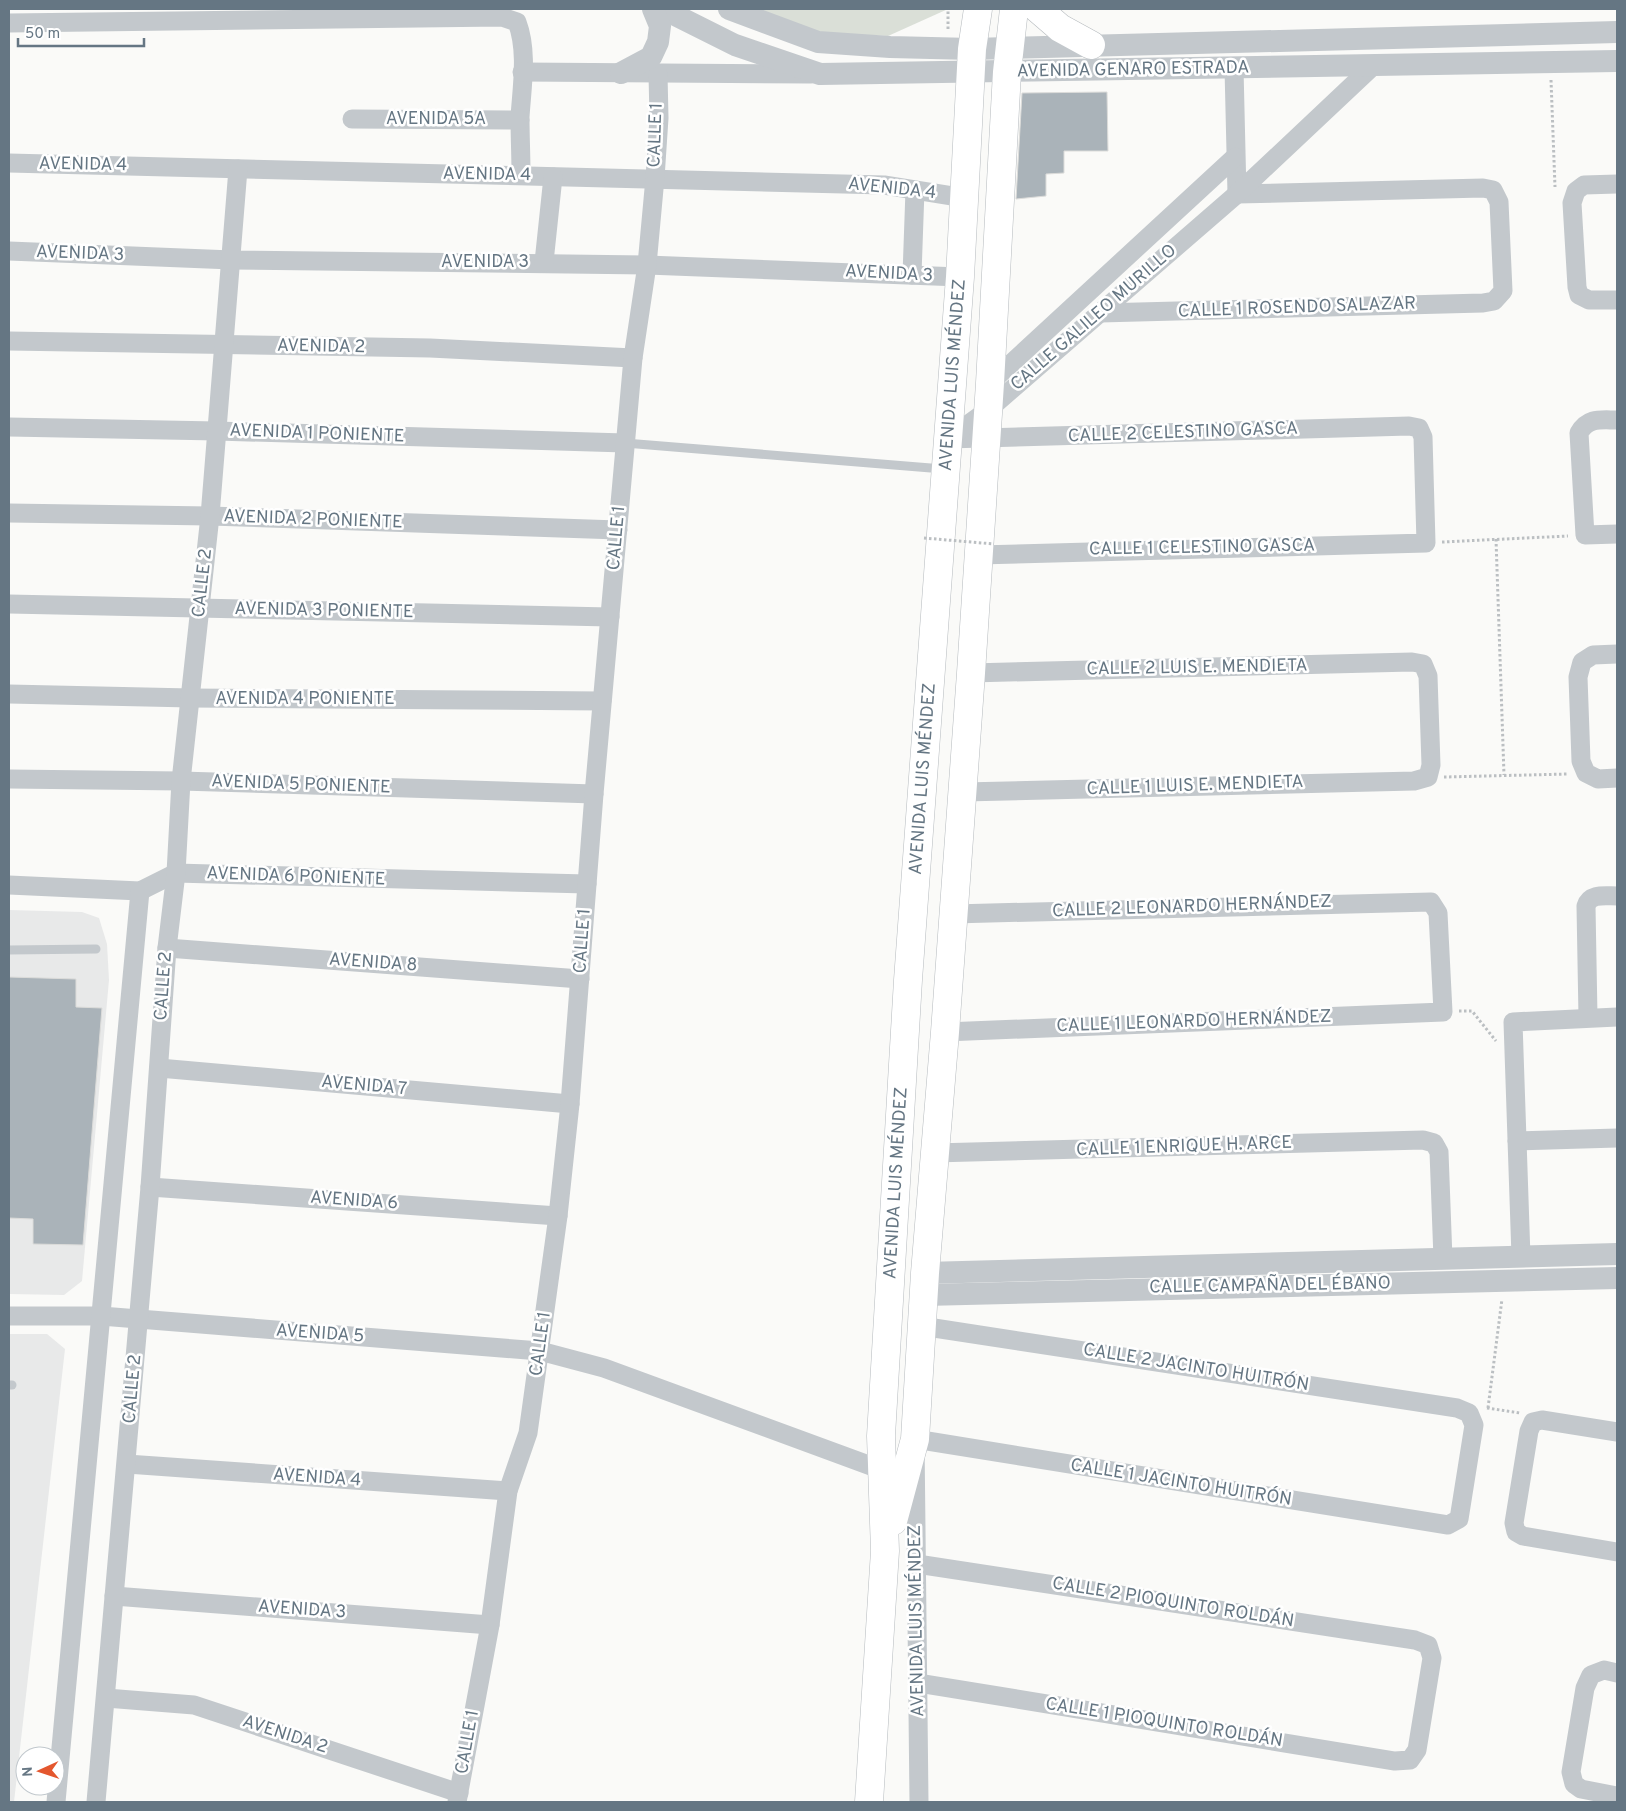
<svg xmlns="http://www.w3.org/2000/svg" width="1626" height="1811" font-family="Overpass,sans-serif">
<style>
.built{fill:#e8e9e9}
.green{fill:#dadfd7}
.building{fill:#aab3b9;stroke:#dcdcda}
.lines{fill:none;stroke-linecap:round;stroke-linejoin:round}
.primary-casing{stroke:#b5babe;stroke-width:29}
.path{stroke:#bbbfc2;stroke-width:3;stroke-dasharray:2.5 2.5;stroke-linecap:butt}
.service{stroke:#c3c8cc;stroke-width:9}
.minor{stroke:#c3c8cc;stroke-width:19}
.tertiary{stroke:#c3c8cc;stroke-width:22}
.primary{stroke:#fff;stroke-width:28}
.path-bridge{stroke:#bbbfc2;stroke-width:3;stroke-dasharray:2.5 2.5;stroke-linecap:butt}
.labels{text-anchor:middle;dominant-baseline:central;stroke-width:5;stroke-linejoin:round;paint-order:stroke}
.street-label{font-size:18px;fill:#657683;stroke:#fff}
</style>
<rect width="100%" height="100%" fill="#fafaf8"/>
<g class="built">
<polygon points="9,910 82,912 99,918 107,944 109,980 82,1281 64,1295 9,1294"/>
<polygon points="9,1334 47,1334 65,1349 14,1802 9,1802"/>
</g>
<polygon class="green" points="746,9 948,9 888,36 822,33"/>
<g class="building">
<polygon points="1107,92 1108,151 1064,151 1064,173 1046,174 1046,196 1016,199 1022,93"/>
<polygon points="9,977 76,979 76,1007 102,1008 83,1245 33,1244 33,1219 9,1218"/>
</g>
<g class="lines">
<g class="primary-casing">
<g id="primary">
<polyline points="1038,9 1060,28 1091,45"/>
<polyline points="893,1521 915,1439 925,1273 945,1032 971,673 990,383 1007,72 1014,9"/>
<path id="s1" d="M869,1802L885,1551L881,1436L908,980L960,277L972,49L978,9"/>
</g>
</g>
<g class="path">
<polyline points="948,29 948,9"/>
<polyline points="1551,80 1555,187"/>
<polyline points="1496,539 1504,775"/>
<polyline points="1442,542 1568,536"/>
<polyline points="1444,777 1568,774"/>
<polyline points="1459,1011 1472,1011 1496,1041"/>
<polyline points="1487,1408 1520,1413"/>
<polyline points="1488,1408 1502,1299"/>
</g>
<g class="service">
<polyline points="625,443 943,469"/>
<polyline points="9,950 96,949"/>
<polyline points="9,1385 12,1385"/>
</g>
<g class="minor">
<path d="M9,23L502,17L517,22C528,51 522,86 520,117C520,136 521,156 521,175"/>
<polyline points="522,72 811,74"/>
<polyline points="352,119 520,120"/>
<polyline points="9,163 884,185 965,198"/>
<polyline points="1617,184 1584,185 1576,191 1572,203 1577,287 1579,295 1589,300 1617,300"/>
<polyline points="9,251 232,260 647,265 960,277"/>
<polyline points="544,262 553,177"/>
<polyline points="912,275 915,190"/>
<polyline points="1100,313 1483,303 1494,301 1503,291 1499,202 1493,190 1483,188 1237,194 1234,68"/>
<polyline points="9,341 430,348 633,358"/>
<polyline points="990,383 1235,157"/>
<path d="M1617,420C1601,420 1588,417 1579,433L1585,535L1617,534"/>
<polyline points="9,427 217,431 625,443"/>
<polyline points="948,439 1409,426 1419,428 1423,437 1426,543 978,555"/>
<polyline points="948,439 988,410 1237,194 1374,65"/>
<polyline points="9,513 210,516 618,530"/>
<polyline points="9,604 610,617"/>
<polyline points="1617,654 1593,655 1582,662 1578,677 1581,761 1586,773 1598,779 1617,778"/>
<polyline points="9,694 191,698 602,701"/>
<polyline points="9,779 181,781 594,794"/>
<polyline points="963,792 1414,781 1428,777 1431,765 1428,676 1423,664 1412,662 971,673"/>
<polyline points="9,885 140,891 176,873 587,884"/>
<polyline points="167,948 580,979"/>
<path d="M1588,1017L1586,906C1590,893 1605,896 1617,896"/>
<polyline points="945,1032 1443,1012 1438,913 1431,902 953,914"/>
<polyline points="159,1068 570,1104"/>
<polyline points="1517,1141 1617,1138"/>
<polyline points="934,1153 1423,1140 1434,1143 1439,1152 1443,1259"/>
<polyline points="150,1187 558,1216"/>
<polyline points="1521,1257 1513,1022 1617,1017"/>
<polyline points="9,1316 101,1316 540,1351 604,1368 882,1470"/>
<polyline points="1617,1432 1542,1420 1533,1422 1529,1431 1514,1523 1516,1532 1523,1536 1617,1552"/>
<polyline points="127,1464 508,1491"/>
<polyline points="917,1564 1415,1640 1428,1645 1432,1658 1417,1750 1410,1760 1395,1761 919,1683"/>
<polyline points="114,1596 490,1625"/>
<polyline points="1617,1673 1604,1670 1591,1675 1585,1688 1571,1772 1574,1784 1581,1789 1617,1796"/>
<polyline points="106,1698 194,1705 459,1793"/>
<polyline points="56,1802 140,891"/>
<polyline points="96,1802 150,1187 167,948 176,873 181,781 210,516 238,169"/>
<polyline points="457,1802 490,1625 508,1491 528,1433 558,1216 570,1104 594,794 633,358 647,265 655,178 659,118 658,74"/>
<polyline points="919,1802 915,1439 1448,1525 1459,1519 1474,1425 1469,1413 1457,1408 921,1326"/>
</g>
<g class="tertiary">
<polyline points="663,9 735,45 820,74 1617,61"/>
<polyline points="729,9 818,42 890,47 972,49 1617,32"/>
<polyline points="621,73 651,57 658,42 660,26 653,9"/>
<polyline points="925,1273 1617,1254"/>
<polyline points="924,1295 1617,1278"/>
</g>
<use href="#primary" class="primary"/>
<polyline class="path-bridge" points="924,538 994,544"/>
</g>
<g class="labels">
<g class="street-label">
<text transform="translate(1133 70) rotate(-1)">AVENIDA GENARO ESTRADA</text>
<text x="436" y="119">AVENIDA 5A</text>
<text transform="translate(656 135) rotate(-88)">CALLE 1</text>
<text transform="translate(83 165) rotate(1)">AVENIDA 4</text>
<text transform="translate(487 175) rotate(1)">AVENIDA 4</text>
<text transform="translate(892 189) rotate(6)">AVENIDA 4</text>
<text transform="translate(80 254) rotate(2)">AVENIDA 3</text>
<text x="485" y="262">AVENIDA 3</text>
<text transform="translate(889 274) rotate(3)">AVENIDA 3</text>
<text transform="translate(1297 308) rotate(-2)">CALLE 1 ROSENDO SALAZAR</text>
<text transform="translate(1094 318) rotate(-41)">CALLE GALILEO MURILLO</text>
<text transform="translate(321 347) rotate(1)">AVENIDA 2</text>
<text stroke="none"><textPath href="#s1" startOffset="1430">AVENIDA LUIS MÉNDEZ</textPath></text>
<text transform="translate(1183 433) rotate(-2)">CALLE 2 CELESTINO GASCA</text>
<text transform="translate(317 434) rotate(2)">AVENIDA 1 PONIENTE</text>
<text transform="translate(313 520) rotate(2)">AVENIDA 2 PONIENTE</text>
<text transform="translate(617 538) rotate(-85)">CALLE 1</text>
<text transform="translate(1202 548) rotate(-1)">CALLE 1 CELESTINO GASCA</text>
<text transform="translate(203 583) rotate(-84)">CALLE 2</text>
<text transform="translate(324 611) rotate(1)">AVENIDA 3 PONIENTE</text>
<text transform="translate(1197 668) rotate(-1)">CALLE 2 LUIS E. MENDIETA</text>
<text x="305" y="699">AVENIDA 4 PONIENTE</text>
<text stroke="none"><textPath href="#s1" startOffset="1025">AVENIDA LUIS MÉNDEZ</textPath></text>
<text transform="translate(301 785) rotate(2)">AVENIDA 5 PONIENTE</text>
<text transform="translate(1195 786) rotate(-2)">CALLE 1 LUIS E. MENDIETA</text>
<text transform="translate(296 877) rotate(2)">AVENIDA 6 PONIENTE</text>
<text transform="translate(1192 907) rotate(-2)">CALLE 2 LEONARDO HERNÁNDEZ</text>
<text transform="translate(583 941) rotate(-86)">CALLE 1</text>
<text transform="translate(373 963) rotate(4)">AVENIDA 8</text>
<text transform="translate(164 986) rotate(-86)">CALLE 2</text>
<text transform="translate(1194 1022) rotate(-2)">CALLE 1 LEONARDO HERNÁNDEZ</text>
<text transform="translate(364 1086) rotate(5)">AVENIDA 7</text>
<text transform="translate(1184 1147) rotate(-2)">CALLE 1 ENRIQUE H. ARCE</text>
<text stroke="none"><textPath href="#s1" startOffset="620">AVENIDA LUIS MÉNDEZ</textPath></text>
<text transform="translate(354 1201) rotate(4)">AVENIDA 6</text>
<text transform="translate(1270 1286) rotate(-1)">CALLE CAMPAÑA DEL ÉBANO</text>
<text transform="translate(320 1334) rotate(4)">AVENIDA 5</text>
<text transform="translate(541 1344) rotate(-82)">CALLE 1</text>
<text transform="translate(1196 1368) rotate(9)">CALLE 2 JACINTO HUITRÓN</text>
<text transform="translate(133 1389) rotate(-85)">CALLE 2</text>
<text transform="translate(317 1478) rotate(4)">AVENIDA 4</text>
<text transform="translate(1181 1483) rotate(9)">CALLE 1 JACINTO HUITRÓN</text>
<text transform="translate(1173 1603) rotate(9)">CALLE 2 PIOQUINTO ROLDÁN</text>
<text transform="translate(302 1610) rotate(4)">AVENIDA 3</text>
<text transform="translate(917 1621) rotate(-91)">AVENIDA LUIS MÉNDEZ</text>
<text transform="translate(1164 1723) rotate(9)">CALLE 1 PIOQUINTO ROLDÁN</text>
<text transform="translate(285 1735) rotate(18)">AVENIDA 2</text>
<text transform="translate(468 1742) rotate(-80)">CALLE 1</text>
</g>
</g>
<rect width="1626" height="1811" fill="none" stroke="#657683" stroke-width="20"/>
<g transform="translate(40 1771) rotate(267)"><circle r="24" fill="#ffffff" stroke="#c1c8cd"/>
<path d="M0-4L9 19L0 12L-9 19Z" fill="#e4572e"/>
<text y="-8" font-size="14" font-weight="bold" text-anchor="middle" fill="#657683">N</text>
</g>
<path d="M18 38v8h126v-8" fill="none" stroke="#657683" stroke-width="2.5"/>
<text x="25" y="38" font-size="15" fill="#657683" stroke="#ffffff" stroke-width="4" paint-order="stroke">50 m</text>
</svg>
